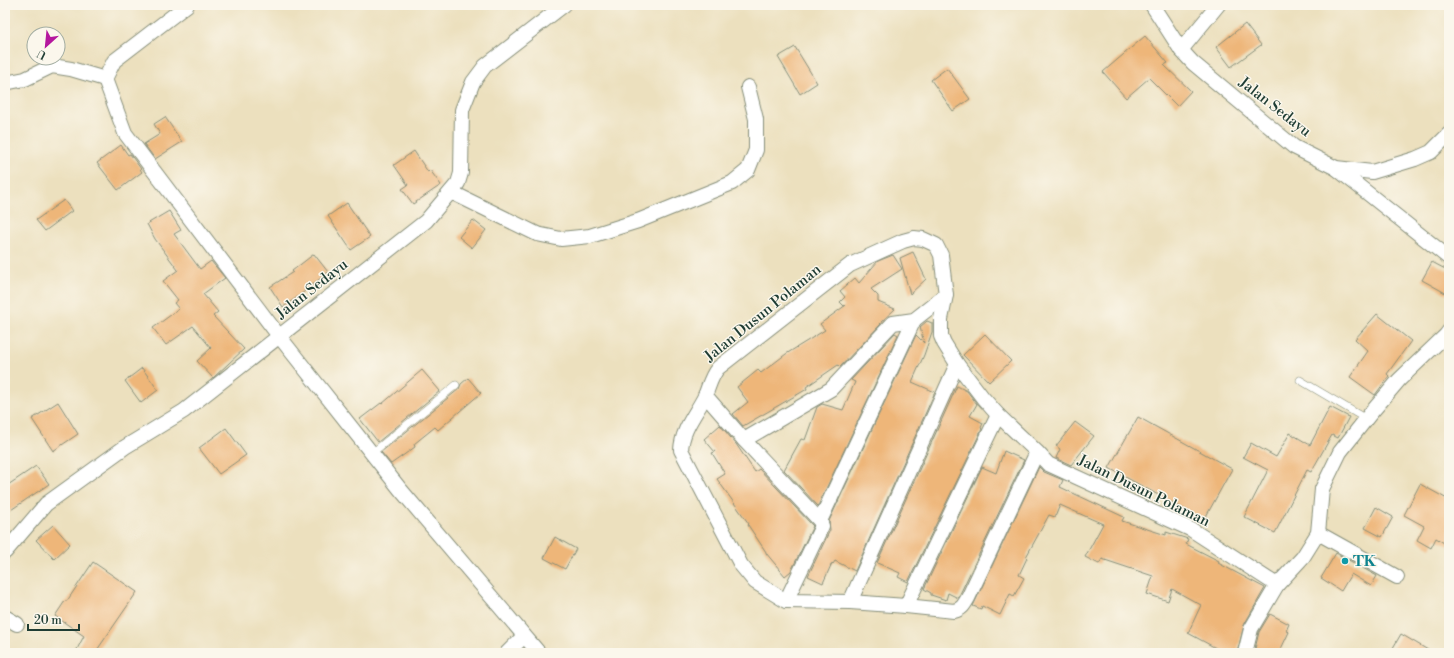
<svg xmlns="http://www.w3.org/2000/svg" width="1454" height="658" font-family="'Libre Bodoni',serif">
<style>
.building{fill:#eeb679}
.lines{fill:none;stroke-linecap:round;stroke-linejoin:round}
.service-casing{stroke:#868e79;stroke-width:8}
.minor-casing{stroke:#868e79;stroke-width:16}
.service{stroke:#fff;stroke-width:7}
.minor{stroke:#fff;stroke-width:14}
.culture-dot{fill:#0f9aa8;stroke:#fbf7ec;stroke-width:1.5}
.labels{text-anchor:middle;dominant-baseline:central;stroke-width:3;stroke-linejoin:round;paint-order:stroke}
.street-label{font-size:15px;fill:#1f3d34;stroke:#fbf7ec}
.culture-label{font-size:15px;font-weight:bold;fill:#0d838f;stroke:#fbf7ec;text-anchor:start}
</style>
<rect width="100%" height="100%" fill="#fbf7ec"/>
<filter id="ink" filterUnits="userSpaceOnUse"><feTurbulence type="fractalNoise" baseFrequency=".025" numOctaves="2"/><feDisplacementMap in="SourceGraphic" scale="8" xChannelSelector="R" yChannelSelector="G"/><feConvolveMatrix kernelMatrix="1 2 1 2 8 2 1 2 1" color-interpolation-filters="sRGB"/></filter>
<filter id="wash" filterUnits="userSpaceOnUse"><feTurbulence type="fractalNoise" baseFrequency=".012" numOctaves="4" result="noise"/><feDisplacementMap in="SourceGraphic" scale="16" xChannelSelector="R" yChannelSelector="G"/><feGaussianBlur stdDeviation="0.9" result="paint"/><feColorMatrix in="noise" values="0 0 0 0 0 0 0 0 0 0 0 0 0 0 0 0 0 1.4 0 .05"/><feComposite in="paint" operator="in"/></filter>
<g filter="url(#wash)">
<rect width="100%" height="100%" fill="#ece0be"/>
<g id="blocks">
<g class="building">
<polygon points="1245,24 1261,45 1231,67 1216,47"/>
<polygon points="1145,36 1168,63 1164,65 1191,91 1177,106 1149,78 1126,98 1103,72"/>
<polygon points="795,47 817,83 800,94 778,57"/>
<polygon points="947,68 970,99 953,111 931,80"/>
<polygon points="165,117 182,142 155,159 144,144 160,134 154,124"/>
<polygon points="121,145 128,155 130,154 141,169 140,169 142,172 118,190 97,163"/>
<polygon points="414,151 428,172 430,170 441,185 413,204 402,189 408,185 394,165"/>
<polygon points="64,200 72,211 45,231 36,220"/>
<polygon points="347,203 370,237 351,250 328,216"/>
<polygon points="169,211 181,230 174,234 200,269 211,261 225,278 203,294 218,312 213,316 244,349 213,378 197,361 211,348 193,326 166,345 153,328 179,309 174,303 178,300 163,281 178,270 155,239 147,224"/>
<polygon points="473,220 486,230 472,248 459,237"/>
<polygon points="913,252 926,279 910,294 900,258"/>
<polygon points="314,254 328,272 299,296 283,307 270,287 293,272 292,271"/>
<polygon points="893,255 902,269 871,289 878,296 878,302 895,309 880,323 881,324 840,367 838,365 806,387 807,389 743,426 733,414 748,402 737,387 758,370 761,373 786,354 825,330 820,324 846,305 844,306 840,302 845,297 840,291 855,278 859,283 878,261"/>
<polygon points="1432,262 1449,271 1449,295 1422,280"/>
<polygon points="1377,314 1411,341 1387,374 1389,376 1375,395 1350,377 1368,351 1355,339"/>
<polygon points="927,321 932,323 932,332 924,355 912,382 935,392 855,571 835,561 833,564 832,563 823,583 808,576 830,530 829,521 916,335 924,343 920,327"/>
<polygon points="895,333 898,335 818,506 784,470 801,439 805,440 817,407 822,404 843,410 855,382 851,380"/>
<polygon points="985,334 1011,361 989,382 963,355"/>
<polygon points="142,368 158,390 141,403 125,381"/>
<polygon points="422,370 440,391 378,442 360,419 381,403 382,404"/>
<polygon points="468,378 481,393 438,430 435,427 414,444 415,447 391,464 381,452 459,389 461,384"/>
<polygon points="957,386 967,391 977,404 970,416 983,423 981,428 982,429 908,582 898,577 900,573 877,563"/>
<polygon points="58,402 78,434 53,451 32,419"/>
<polygon points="1330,407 1349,417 1338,438 1332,435 1311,472 1307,470 1275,533 1244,517 1268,470 1243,457 1251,443 1276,457 1290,433 1310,445"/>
<polygon points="1138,417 1232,469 1204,520 1109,468"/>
<polygon points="1075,422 1094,436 1071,465 1056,458 1060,449 1056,446"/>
<polygon points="720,425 736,444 755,472 759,469 813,526 791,571 785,576 766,553 766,552 748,525 749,524 717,479 725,474 712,453 715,452 704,439"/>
<polygon points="226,428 246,455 219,474 199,448"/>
<polygon points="1004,451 1024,460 960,594 958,598 948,593 946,600 931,595 931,593 924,589 982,467 996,473"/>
<polygon points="36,466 49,484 5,514 5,487"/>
<polygon points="1039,467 1044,472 1063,480 1060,487 1124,517 1122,521 1166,535 1166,532 1188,539 1186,544 1219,561 1218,563 1265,588 1244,625 1237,653 1225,653 1188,633 1201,605 1172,589 1168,601 1147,594 1153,576 1102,559 1099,564 1085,557 1103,524 1060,505 1055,517 1049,515 1026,557 1027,558 1019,575 1024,578 1014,596 1010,594 1000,615 982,606 981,609 973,606"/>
<polygon points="1420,484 1449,500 1449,546 1436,538 1431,548 1417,540 1424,526 1404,515"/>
<polygon points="1376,507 1393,517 1382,537 1365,528"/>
<polygon points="53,525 70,544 54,559 36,540"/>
<polygon points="555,537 576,549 565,569 544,558"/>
<polygon points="1336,553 1377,576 1371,586 1351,574 1341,591 1321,578"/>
<polygon points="93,562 137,592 95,653 75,653 84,636 55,616 65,601 67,601"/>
<polygon points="1270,614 1289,624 1286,631 1289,632 1279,653 1254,653 1259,632"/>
<polygon points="1401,634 1433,653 1390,653"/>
</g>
</g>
</g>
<g filter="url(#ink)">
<use href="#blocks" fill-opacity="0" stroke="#868e79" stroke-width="1"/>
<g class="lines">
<g class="service-casing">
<g id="service">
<polyline points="1300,380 1366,419"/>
<polyline points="372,453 456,385"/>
</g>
</g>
<g class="minor-casing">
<g id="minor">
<polyline points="187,5 114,61 105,79 125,133 279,336 400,489 539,653"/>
<polyline points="1152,5 1181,50 1193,63 1294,147 1336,168 1372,172 1415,159 1431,152 1449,134"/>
<polyline points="1181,50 1218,5"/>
<polyline points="5,83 25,79 52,66 71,69 105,79"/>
<polyline points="1336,168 1449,258"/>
<polyline points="451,192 537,234 561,239 590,236 638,221 732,183 748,170 756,150 756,119 748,87"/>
<polyline points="705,395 744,440 820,521 822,526 786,601"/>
<polyline points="744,440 831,389 893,323 914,320 946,295"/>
<path d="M1037,452L998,415L983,398L957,364L944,343L941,336V319L946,295L941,255L936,245L923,239L914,238L903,241L850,265L718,368C711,376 709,386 705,396C696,414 682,429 681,450L741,565L755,582L786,601L850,602L906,606L954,611C962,609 964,605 968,598L1037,452L1048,464L1192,530L1277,585L1303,557L1318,533L1322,489L1340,452L1370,414L1399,380L1446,335L1449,331"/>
<polyline points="820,521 914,320"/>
<polyline points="1318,533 1397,577"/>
<polyline points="5,552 46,504 125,447 184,411 426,221 458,183 461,173 462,110 473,82 485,66 564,5"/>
<polyline points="850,602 957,364"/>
<polyline points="906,606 998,415"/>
<polyline points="5,617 17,624"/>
<polyline points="507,653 524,636"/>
<polyline points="1245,653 1251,629 1277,585"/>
</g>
</g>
<use href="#service" class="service"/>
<use href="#minor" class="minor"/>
</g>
</g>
<circle class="culture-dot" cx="1345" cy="561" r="4"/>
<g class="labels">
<g class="street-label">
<text transform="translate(1275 107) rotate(38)">Jalan Sedayu</text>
<text transform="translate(312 289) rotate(-38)">Jalan Sedayu</text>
<text transform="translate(763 313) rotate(-39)">Jalan Dusun Polaman</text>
<text transform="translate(1144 491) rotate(26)">Jalan Dusun Polaman</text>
</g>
<g class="culture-label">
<text x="1353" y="561">TK</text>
</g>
</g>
<rect width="1454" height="658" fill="none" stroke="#fbf7ec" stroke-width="20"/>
<g transform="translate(46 46) rotate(207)"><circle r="19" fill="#fbf7ec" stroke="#a3ada2"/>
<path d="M0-3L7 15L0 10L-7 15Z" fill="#b5179e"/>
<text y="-6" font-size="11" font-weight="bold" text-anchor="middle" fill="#1f3d34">U</text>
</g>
<path d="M28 624v6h51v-6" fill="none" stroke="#1f3d34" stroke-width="2"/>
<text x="34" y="624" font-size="12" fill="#1f3d34" stroke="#fbf7ec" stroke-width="3" paint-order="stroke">20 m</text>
</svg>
